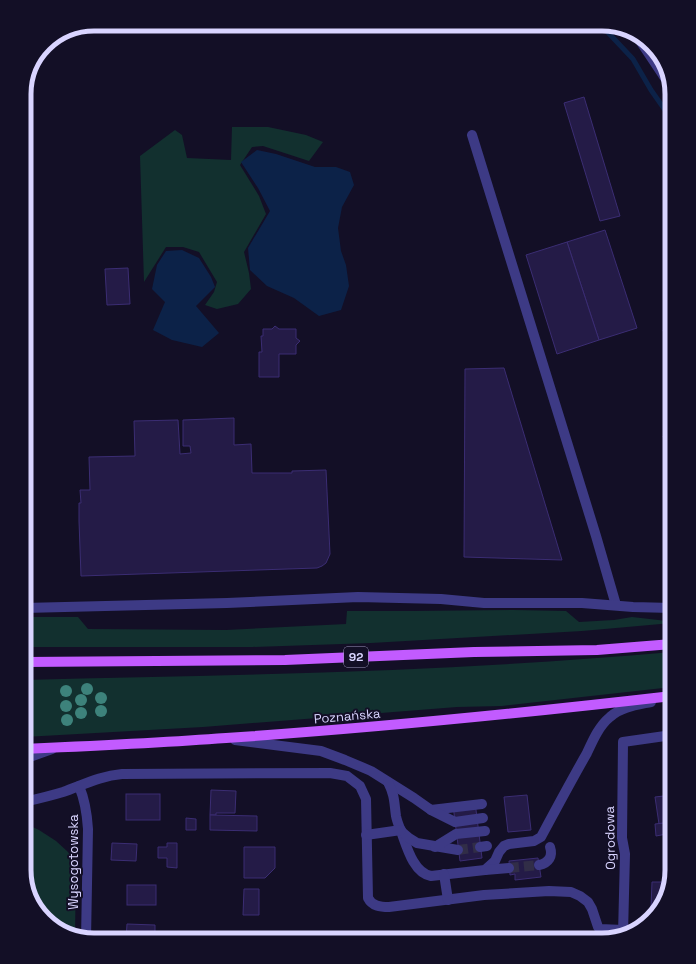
<svg xmlns="http://www.w3.org/2000/svg" width="696" height="964" font-family="'Space Grotesk',sans-serif">
<style>
.green{fill:#12302f}
.water{fill:#0c2248}
.lines{fill:none;stroke-linecap:round;stroke-linejoin:round}
.stream{stroke:#0c2248;stroke-width:5}
.building{fill:#241b47;stroke:#3b2d73}
.minor-tunnel{stroke:#312d47;stroke-width:10;stroke-dasharray:10 5;stroke-linecap:butt}
.minor{stroke:#3d3a85;stroke-width:10}
.major{stroke:#c25bff;stroke-width:10}
.tree{fill:#3d827b}
.labels{text-anchor:middle;dominant-baseline:central;stroke-width:4;stroke-linejoin:round;paint-order:stroke}
.shield{fill:#130f26;stroke:#9e99be;stroke-width:1}
.shield-label{font-size:12px;font-weight:bold;fill:#d9d4ff}
.street-label{font-size:13px;fill:#d9d4ff;stroke:#130f26}
.rim{fill:none;stroke:#d9d4ff;stroke-width:5}
</style>
<rect width="100%" height="100%" fill="#130f26"/>
<g class="green">
<polygon points="232,127 268,127 306,135 323,142 309,161 263,146 252,147 240,165 259,196 266,214 244,252 249,273 251,289 238,304 217,309 205,305 214,292 217,282 199,252 183,247 166,247 144,282 140,156 175,130 182,135 187,158 231,160"/>
<polygon points="514,610 566,611 579,622 614,620 632,617 667,621 672,623 582,631 371,643 252,647 24,647 24,617 78,617 88,629 226,630 346,624 347,611 413,611"/>
<path d="M672,652V687L502,706L457,707L203,727L24,737V680C147,677 270,675 392,670C486,666 579,660 672,652Z"/>
<polygon points="24,823 39,830 56,841 68,852 76,866 75,935 59,930 34,905 24,870"/>
</g>
<g class="water">
<polygon points="257,150 276,154 315,167 336,167 350,172 354,185 342,207 338,228 341,251 346,265 349,286 341,310 319,316 294,298 267,286 250,270 248,248 270,211 258,188 241,162"/>
<polygon points="182,250 199,258 211,277 215,287 196,306 219,333 202,347 172,340 153,330 165,302 152,289 157,265 166,251"/>
</g>
<g class="lines">
<polyline class="stream" points="600,24 633,59 651,90 672,120"/>
</g>
<g class="building">
<polygon points="584,97 620,216 600,221 564,103"/>
<polygon points="605,230 637,328 599,340 567,242"/>
<polygon points="567,242 599,340 557,354 526,255"/>
<polygon points="128,268 130,304 107,305 105,269"/>
<polygon points="275,326 279,329 296,329 296,338 300,341 296,345 296,354 279,354 279,377 259,377 259,352 262,352 261,336 263,336 263,329 272,329"/>
<polygon points="672,327 672,361 663,330"/>
<polygon points="504,368 562,560 464,557 465,369"/>
<polygon points="234,418 234,445 251,444 252,473 292,473 292,471 326,470 330,554 326,563 322,566 317,568 81,576 79,521 79,503 81,503 80,490 90,490 89,457 135,456 134,421 178,420 180,454 191,453 190,446 183,446 183,420"/>
<polygon points="672,433 672,471 670,464 671,463 663,436"/>
<polygon points="24,490 29,490 30,501 24,501"/>
<polygon points="30,500 31,514 24,514 24,501"/>
<polygon points="31,527 32,542 24,542 24,528"/>
<polygon points="211,790 236,791 235,813 216,813 216,815 210,815"/>
<rect x="126" y="794" width="34" height="26"/>
<polygon points="527,795 531,830 508,832 504,797"/>
<polygon points="672,795 672,822 659,824 655,797"/>
<polygon points="475,802 482,858 460,861 453,805"/>
<polygon points="210,815 257,816 257,831 210,830"/>
<polygon points="186,818 196,819 196,830 186,830"/>
<polygon points="672,822 672,833 656,836 655,824"/>
<polygon points="112,843 137,844 136,861 111,860"/>
<polygon points="167,843 177,843 177,868 167,867 167,858 158,858 158,847 167,847"/>
<polygon points="244,847 275,847 275,868 265,878 244,878"/>
<polygon points="538,858 541,877 515,880 515,874 510,875 509,861"/>
<polygon points="652,882 669,882 663,905 659,908 651,908"/>
<rect x="127" y="885" width="29" height="20"/>
<polygon points="244,889 259,889 259,915 243,915"/>
<polygon points="127,924 155,925 155,940 126,940"/>
</g>
<g class="lines">
<g class="minor-tunnel">
<polyline points="458,850 480,847"/>
<polyline points="509,868 539,865"/>
</g>
<g class="minor">
<polyline points="637,34 637,36 669,84"/>
<polyline points="472,135 596,536 616,605"/>
<polyline points="24,608 227,603 358,597 441,599 484,603 582,603 633,607 672,608"/>
<polyline points="235,740 321,751 345,760 371,771 414,798 431,810 482,804"/>
<polyline points="24,759 52,749"/>
<path d="M388,782C395,796 394,802 396,816C397,822 400,828 402,834C407,848 414,873 431,876L485,870L495,861L499,852L504,846L509,844L534,841L541,837C556,809 571,781 587,753C593,740 599,726 610,717C621,707 637,705 651,702"/>
<path d="M79,786C85,800 87,813 88,829L86,939"/>
<path d="M24,802C37,799 50,796 63,792C83,785 100,776 122,774L330,773L347,776L360,786L366,799L368,898C372,906 380,907 389,907L484,895L549,891L571,892L580,896L588,902L592,909L598,927L600,929L623,930"/>
<polyline points="431,810 455,822 483,818"/>
<polyline points="402,832 409,838 417,843 458,850"/>
<polyline points="366,835 401,830"/>
<polyline points="435,847 456,834 485,831"/>
<polyline points="480,847 487,846"/>
<path d="M539,865C549,863 553,856 550,847"/>
<polyline points="485,870 509,868"/>
<polyline points="444,874 448,900"/>
<polyline points="623,934 625,854 622,838 623,742 672,735"/>
</g>
<g class="major">
<polyline points="24,662 285,660 474,652 597,650 672,644"/>
<path d="M24,749C91,746 159,743 226,738C375,728 524,713 672,696"/>
</g>
</g>
<g class="tree">
<circle cx="87" cy="689" r="6"/>
<circle cx="66" cy="691" r="6"/>
<circle cx="101" cy="698" r="6"/>
<circle cx="81" cy="700" r="6"/>
<circle cx="66" cy="706" r="6"/>
<circle cx="101" cy="711" r="6"/>
<circle cx="81" cy="713" r="6"/>
<circle cx="67" cy="720" r="6"/>
</g>
<g class="labels">
<rect class="shield" x="344" y="647" width="24" height="20" rx="3"/>
<g class="shield-label">
<text x="356" y="657">92</text>
</g>
<g class="street-label">
<text transform="translate(347 716) rotate(-5)">Poznańska</text>
<text transform="translate(610 838) rotate(-91)">Ogrodowa</text>
<text transform="translate(73 862) rotate(-90)">Wysogotowska</text>
</g>
</g>
<path d="M0 0H696V964H0ZM94 31H602A63 63 0 0 1 665 94V870A63 63 0 0 1 602 933H94A63 63 0 0 1 31 870V94A63 63 0 0 1 94 31Z" fill="#130f26" fill-rule="evenodd"/>
<path class="rim" d="M94 31H602A63 63 0 0 1 665 94V870A63 63 0 0 1 602 933H94A63 63 0 0 1 31 870V94A63 63 0 0 1 94 31Z"/>
</svg>
